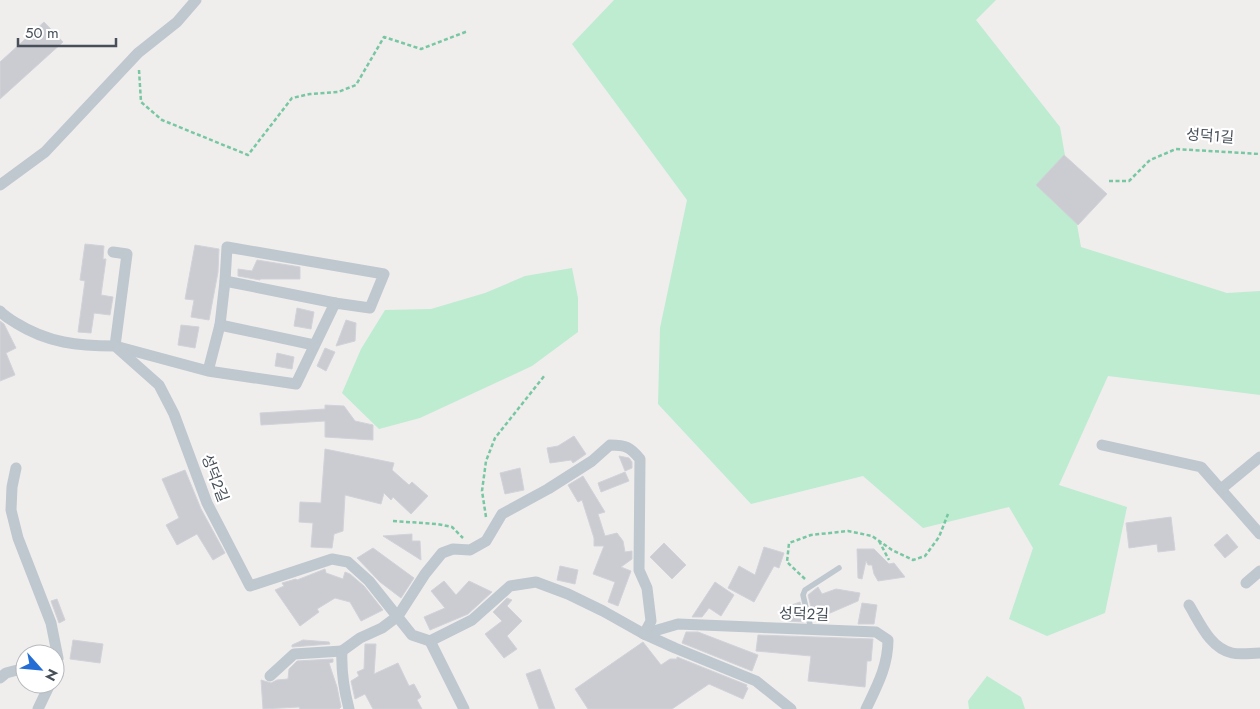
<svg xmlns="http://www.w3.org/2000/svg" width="1260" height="709" font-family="Jost,'Noto Sans KR',sans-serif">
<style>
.green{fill:#bdecd0}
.building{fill:#caccd2;stroke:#d1d3d9}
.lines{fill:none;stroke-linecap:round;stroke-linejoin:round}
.path{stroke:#77c8a2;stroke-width:2.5;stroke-dasharray:4 2.5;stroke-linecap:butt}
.service{stroke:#bfc7cf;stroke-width:5.5}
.minor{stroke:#bfc7cf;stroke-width:11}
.labels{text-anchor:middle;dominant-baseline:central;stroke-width:4.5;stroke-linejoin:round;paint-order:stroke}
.street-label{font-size:15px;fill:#475059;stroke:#fff}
</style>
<rect width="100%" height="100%" fill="#f0eded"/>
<g class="green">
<polygon points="614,0 996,0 976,20 1060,127 1081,247 1227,293 1260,291 1260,395 1108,376 1059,485 1127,507 1105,613 1047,636 1009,619 1033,548 1009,507 923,528 863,476 751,504 658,404 660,328 687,200 572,44"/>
<polygon points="572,268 578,298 578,332 532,366 420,418 379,429 342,393 361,349 385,310 431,309 485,293 525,276"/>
<polygon points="987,676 1021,697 1025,709 969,709 968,701"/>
</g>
<g class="building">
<polygon points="44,22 63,42 0,99 0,62"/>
<polygon points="1064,155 1107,194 1078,225 1036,185"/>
<polygon points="85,244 104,246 103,259 106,259 101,295 113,297 110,315 94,313 91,333 78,332 85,281 80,280"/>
<polygon points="195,245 219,249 218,272 209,320 191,317 194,300 185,299"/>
<polygon points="257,260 300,267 300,279 260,279 260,280 238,276 238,269 252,271"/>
<polygon points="297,308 314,312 311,329 294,326"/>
<polygon points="346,320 356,323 355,341 336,346"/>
<polygon points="0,321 4,324 16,348 6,353 15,375 0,381"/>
<polygon points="181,325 199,327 195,348 178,345"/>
<polygon points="325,348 335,352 326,371 317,366"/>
<polygon points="277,353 294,357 292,369 275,366"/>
<polygon points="325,405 344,406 355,421 373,425 373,440 325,437 325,421 261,425 260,413 325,409"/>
<polygon points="574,436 586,454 573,463 571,460 550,463 547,448 558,446"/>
<polygon points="325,449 394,463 392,470 409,485 412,482 428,496 411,514 393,497 391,500 384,493 381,504 345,495 343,531 334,534 332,548 311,547 313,523 299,522 300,502 321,503"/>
<polygon points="619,456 629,458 632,462 632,468 625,471"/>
<polygon points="520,468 524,490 505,494 500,473"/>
<polygon points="185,470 201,509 225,553 213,560 197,534 177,545 166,525 179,518 162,479"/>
<polygon points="625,472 629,481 601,492 598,483"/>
<polygon points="583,476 605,512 598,514 605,536 617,533 623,541 625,552 632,551 632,559 621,567 631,571 618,606 608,602 615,582 593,574 604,546 594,546 594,538 582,500 578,502 568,485"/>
<polygon points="1171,517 1175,550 1158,552 1157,544 1129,548 1126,523"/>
<polygon points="412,534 412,541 420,541 421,560 383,536"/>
<polygon points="1227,534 1238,547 1225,558 1214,545"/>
<polygon points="664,543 686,565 672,579 650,557"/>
<polygon points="764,547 784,553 779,568 774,566 754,602 728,588 739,566 755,575"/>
<polygon points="373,548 414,578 401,598 380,582 357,558"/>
<polygon points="857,549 874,549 889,564 894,563 905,577 878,581 874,574 872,565 868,565 866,561 862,579 858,578"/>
<polygon points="560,566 578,570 575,584 557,580"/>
<polygon points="325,569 326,573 343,579 345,572 350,574 364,586 383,610 361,621 350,602 335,598 317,609 319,612 300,626 275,590 284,586 282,583 296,579 297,580"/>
<polygon points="444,581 456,595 469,581 492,592 468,614 430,630 424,617 445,608 431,591"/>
<polygon points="715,582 734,595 721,616 709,608 702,617 692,617"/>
<polygon points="818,587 822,594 836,589 860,593 858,601 814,620 808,595"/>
<polygon points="507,598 512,600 507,606 522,621 507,636 517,649 504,658 485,634 502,621 493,612"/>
<polygon points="57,599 65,620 59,623 51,601"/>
<polygon points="800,602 804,622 787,621 783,608"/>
<polygon points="862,603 877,605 874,624 858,624"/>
<polygon points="686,632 698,632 758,655 752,671 682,643"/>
<polygon points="758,635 873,639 871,661 867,661 865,687 808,681 811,656 756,651"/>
<polygon points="73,640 103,644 100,663 70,659"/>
<polygon points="303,640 329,642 330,644 292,647 292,645"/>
<polygon points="643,642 661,665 670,659 677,659 677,657 747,685 746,687 748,688 743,699 709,684 672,709 588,709 575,689"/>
<polygon points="365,644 376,644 374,674 398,663 409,686 414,684 421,697 417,700 422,709 373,709 365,694 355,699 351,681 359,676 357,672 364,669"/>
<polygon points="333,659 333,662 329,663 337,687 341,707 339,709 300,709 299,707 263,709 261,680 271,683 277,680 288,679 289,669 297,661"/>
<polygon points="540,669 555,709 539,709 526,674"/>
</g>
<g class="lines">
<g class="path">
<polyline points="139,70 141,102 162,120 248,155 292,98 310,94 338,92 356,85 384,37 421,49 468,31"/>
<polyline points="1109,181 1129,181 1150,160 1176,149 1260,154"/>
<polyline points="486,517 482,491 486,461 495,438 545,375"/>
<polyline points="393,521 437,524 452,527 463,538"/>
<polyline points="879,541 889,560"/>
<polyline points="805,579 787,562 789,543 811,535 848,531 872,536 892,550 913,560 925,556 939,537 948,514"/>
</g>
<polyline class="service" points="811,629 803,595 805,590 839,568"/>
<g class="minor">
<polyline points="0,185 45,152 138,53 177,22 196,0"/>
<polyline points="113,252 127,254 115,346 208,371 296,384 335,303 370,308 384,274 227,247 225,281 220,325 208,371"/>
<polyline points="225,281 335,303"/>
<path d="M0,311C4,316 10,319 16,323C48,343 78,346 115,346L159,385L174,414L207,503L250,586L332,559L348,562L369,581L412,635L430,641L472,620L510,586L536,582L568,594L603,611L644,634L675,648L756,681L791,709"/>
<polyline points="220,325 314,345"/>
<polyline points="1102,445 1201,467 1260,534"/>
<polyline points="16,468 12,487 11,510 18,538 51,623 58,658 55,659"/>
<polyline points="1221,489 1260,457"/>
<polyline points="1246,583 1260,571"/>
<path d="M1189,605C1200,623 1210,648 1232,653C1241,655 1251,653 1260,653"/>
<path d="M644,634L678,624L876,632L888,640C888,666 877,686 866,709"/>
<polyline points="430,641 464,709"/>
<polyline points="270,676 294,654 342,651"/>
<polyline points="0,678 6,673 25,668"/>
<polyline points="38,709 50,684"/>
<path d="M349,709C344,690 341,671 342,651L360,638L382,628L398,616L425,574L442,553L453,549L470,550L486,541L502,514L548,489L592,461L610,445C626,445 630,447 640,459L639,570L647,588L651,621L644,634"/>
</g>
</g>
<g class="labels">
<g class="street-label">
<text transform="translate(1210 136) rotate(4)">성덕1길</text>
<text transform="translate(215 478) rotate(69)">성덕2길</text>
<text transform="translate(804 614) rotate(2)">성덕2길</text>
</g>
</g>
<g transform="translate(40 669) rotate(117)"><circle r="24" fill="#ffffff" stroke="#b5b9bd"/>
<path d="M0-4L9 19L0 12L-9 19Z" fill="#236dd4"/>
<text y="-8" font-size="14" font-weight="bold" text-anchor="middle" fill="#475059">N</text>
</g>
<path d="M18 38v8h98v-8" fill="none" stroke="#475059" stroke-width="2.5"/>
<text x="25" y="38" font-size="15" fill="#475059" stroke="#ffffff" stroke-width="4" paint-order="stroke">50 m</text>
</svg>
